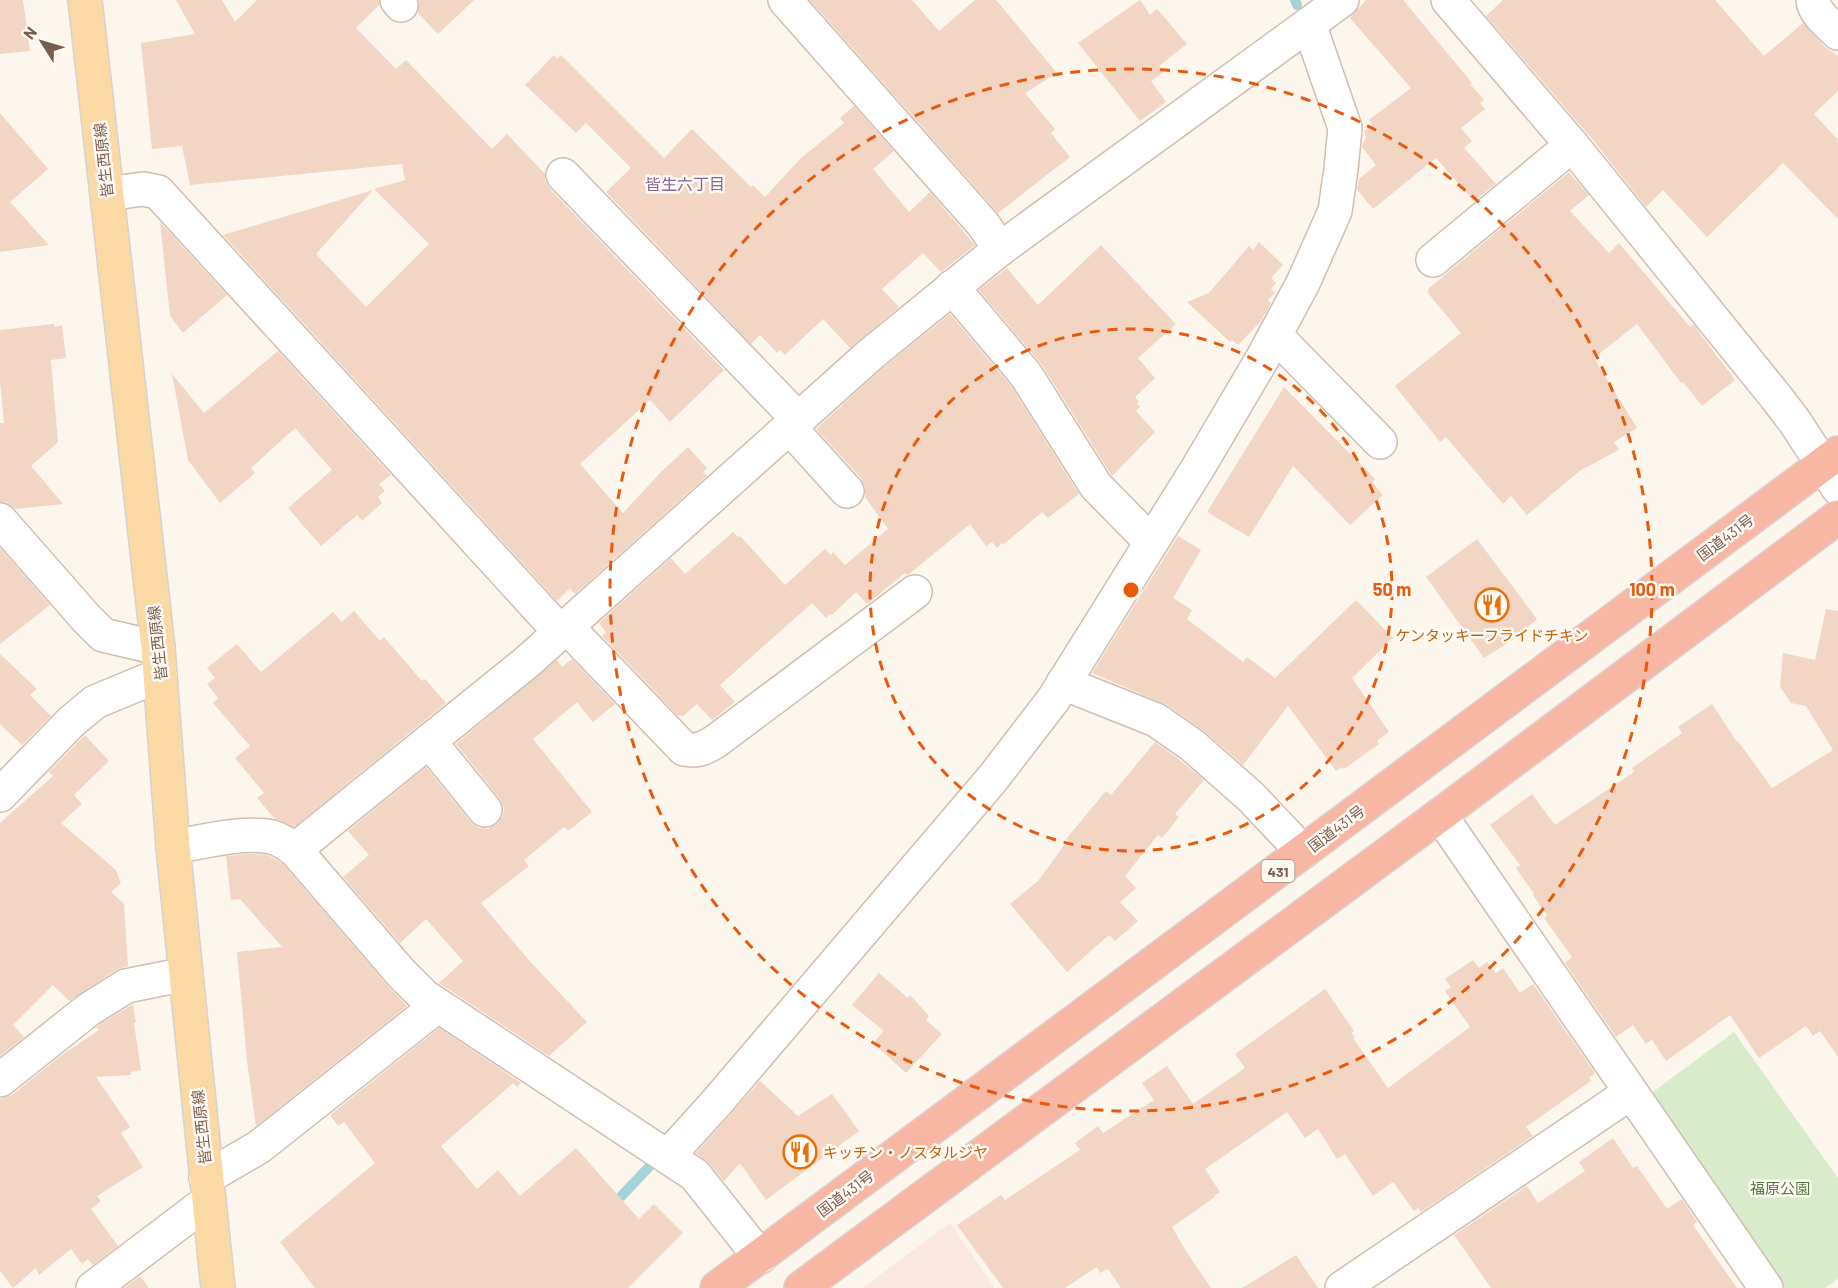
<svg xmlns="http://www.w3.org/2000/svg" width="1838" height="1288" font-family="Barlow,'Noto Sans JP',sans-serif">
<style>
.commercial{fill:#fde8e0}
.green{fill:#d8ecc9}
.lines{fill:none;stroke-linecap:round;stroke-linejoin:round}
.stream{stroke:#a5d3da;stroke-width:10}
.building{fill:#f3d5c3}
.minor-casing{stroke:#d1beb0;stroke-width:36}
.major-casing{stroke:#dad1cd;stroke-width:36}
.highway-casing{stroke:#dad1cd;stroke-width:36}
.minor{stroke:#fff;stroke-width:33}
.major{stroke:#fbd9a5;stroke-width:33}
.highway{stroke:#f7b7a3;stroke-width:33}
.ring{fill:none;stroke:#e8590c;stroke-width:3;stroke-dasharray:10 8}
.labels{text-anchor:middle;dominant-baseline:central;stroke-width:5;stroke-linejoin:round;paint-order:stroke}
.shield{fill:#fffaf3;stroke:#a28b7f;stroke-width:1.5}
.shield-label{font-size:14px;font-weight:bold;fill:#7a5c4d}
.street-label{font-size:15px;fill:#7a5c4d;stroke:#fffaf3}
.food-label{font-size:15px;fill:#c56008;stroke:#fffaf3}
.park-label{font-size:15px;fill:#537a41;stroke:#fffaf3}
.neighbourhood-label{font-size:16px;fill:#846695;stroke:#fffaf3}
.centre{fill:#e8590c;stroke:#fffaf3;stroke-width:3}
.ring-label{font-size:18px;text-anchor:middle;font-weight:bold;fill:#e8590c;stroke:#fffaf3;stroke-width:5;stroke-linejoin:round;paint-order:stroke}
</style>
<rect width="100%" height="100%" fill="#fdf6ec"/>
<polygon class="commercial" points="950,1223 995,1288 862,1288"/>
<polygon class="green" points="1734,1032 1838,1178 1838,1279 1825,1288 1785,1288 1650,1094"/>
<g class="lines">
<g class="stream">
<polyline points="1295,0 1297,5"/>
<polyline points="610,1208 649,1167"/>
</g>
</g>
<g class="building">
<polygon points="0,0 23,0 30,51 0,54"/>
<polygon points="176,0 222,0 235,22 257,0 379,0 379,5 356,28 396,69 406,60 492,149 507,134 545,174 545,180 549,188 724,370 670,422 650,400 580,464 623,513 660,473 688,447 707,468 703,472 707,476 575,594 570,588 557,601 223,235 373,190 316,254 366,307 429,244 374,189 405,180 402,164 190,185 182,146 152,149 141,43 195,34"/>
<polygon points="419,0 474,0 438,34 418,13"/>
<polygon points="810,0 912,0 939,31 975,0 996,0 1057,73 1025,93 1055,129 1051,133 1070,157 998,213"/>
<polygon points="1140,0 1150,15 1157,9 1187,44 1159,66 1164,72 1151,81 1166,102 1140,121 1078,43"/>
<polygon points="1366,0 1403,0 1472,83 1470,84 1484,100 1480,103 1485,109 1461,128 1472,141 1464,148 1496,184 1474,201 1436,158 1373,209 1357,190 1359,179 1376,165 1362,147 1363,142 1366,138 1364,131 1372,125 1369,120 1411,88 1350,18"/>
<polygon points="1503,0 1715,0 1764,56 1803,23 1825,47 1838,56 1838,91 1814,114 1838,140 1838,219 1783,163 1707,237 1663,190 1646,207 1593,140 1486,16"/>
<polygon points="554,55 557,59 561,55 664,158 692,129 751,187 753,185 765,197 801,158 844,123 840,118 854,106 894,151 873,169 909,212 930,192 975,245 941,272 923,253 882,289 899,307 850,348 823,319 785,355 780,350 777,353 760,335 751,344 606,192 631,168 586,123 576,133 525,85"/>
<polygon points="0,113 48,169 10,202 49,245 0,252"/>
<polygon points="1569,172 1589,195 1570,211 1609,253 1619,243 1690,327 1693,324 1735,380 1702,406 1683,382 1681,383 1637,324 1594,358 1637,428 1614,442 1619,450 1581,470 1527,515 1511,496 1503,504 1446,437 1440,442 1395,386 1461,333 1427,292 1429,290 1428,289"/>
<polygon points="160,222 227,295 183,333 170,316"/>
<polygon points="1259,242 1283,265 1271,278 1276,283 1271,289 1275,293 1268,300 1271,303 1261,321 1238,345 1232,340 1230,342 1187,302 1209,293 1249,246 1253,250"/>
<polygon points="1101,245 1176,324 1138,358 1155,378 1135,397 1139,402 1137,404 1140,407 1136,411 1155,432 1112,476 1042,365 979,290 1007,268 1038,305"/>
<polygon points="950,314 1011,386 1079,494 1048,518 1042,512 1004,544 1002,543 997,548 992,542 986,546 970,524 908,575 905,573 867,604 856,592 832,615 830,614 826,618 812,603 720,685 735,702 720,714 712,720 697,704 682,717 680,715 678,716 602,636 606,632 599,623 671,558 685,574 733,532 738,537 740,536 785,585 825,549 831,555 833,552 845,565 888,529 865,497 865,488 861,478 816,429 883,368"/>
<polygon points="54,324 55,327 62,325 66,358 51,360 58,442 31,466 63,504 15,509 7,502 0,502 0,423 4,423 0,381 0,330"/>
<polygon points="278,351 391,475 379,484 385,491 378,497 382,503 362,521 357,515 321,546 288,508 332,470 295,428 251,468 255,473 220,503 188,460 172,374 204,413"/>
<polygon points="1284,387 1375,479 1372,482 1383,495 1350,525 1293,466 1249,537 1207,512"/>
<polygon points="1178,536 1201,550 1173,598 1192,610 1187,619 1243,662 1247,657 1275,678 1356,600 1393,638 1352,678 1389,732 1377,741 1379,744 1344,769 1342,767 1336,771 1288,706 1243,765 1204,731 1167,705 1092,673"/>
<polygon points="1477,539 1537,619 1517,637 1484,658 1426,577"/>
<polygon points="0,548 50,605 0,644"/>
<polygon points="1826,609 1838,611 1838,1057 1820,1031 1813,1036 1806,1026 1759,1058 1730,1015 1666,1061 1652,1040 1646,1044 1633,1025 1616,1037 1565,963 1572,957 1544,918 1547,916 1533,895 1534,894 1516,868 1520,865 1490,825 1532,794 1555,825 1634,772 1632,768 1682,733 1678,727 1712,704 1737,742 1738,741 1772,788 1833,750 1806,706 1791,703 1780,687 1783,653 1815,660"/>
<polygon points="354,611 380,641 384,637 422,681 425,679 446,703 294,827 274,818 257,798 264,793 235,758 250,746 213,703 218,698 207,684 215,678 207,668 237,644 261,672 333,612 342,622"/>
<polygon points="0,654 37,689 30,695 51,716 22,745 0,724"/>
<polygon points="572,659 615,704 593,722 577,702 533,739 592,812 568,831 564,827 524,860 529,866 481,903 527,958 587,1022 549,1056 439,983 463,961 426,919 400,943 343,877 369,855 348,831 426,767 471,822 479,828 487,829 497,824 503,816 504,808 500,799 456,744 557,660 562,667"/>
<polygon points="85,735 109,761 74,795 82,804 61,823 116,870 121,883 111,892 124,904 128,966 116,970 69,1001 53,985 13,1025 24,1037 0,1056 0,823 53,776 49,772"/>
<polygon points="1155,742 1180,760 1204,780 1175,814 1179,817 1162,838 1158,835 1125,876 1136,888 1120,902 1138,921 1115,941 1109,935 1067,972 1010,904 1038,881 1068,840 1066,839 1106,791 1111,795"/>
<polygon points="249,854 268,855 283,864 387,985 407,1006 256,1126 247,1061 237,952 282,947 240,899 231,900 226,856"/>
<polygon points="1473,960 1479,968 1487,962 1496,973 1503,968 1520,993 1533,984 1595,1073 1589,1078 1591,1081 1526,1127 1533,1136 1421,1212 1418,1208 1414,1211 1393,1182 1373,1196 1345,1154 1337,1159 1318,1129 1305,1138 1287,1112 1205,1169 1220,1192 1214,1196 1215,1197 1172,1227 1186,1251 1211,1288 1121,1288 1108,1269 1100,1273 1097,1267 1065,1288 1003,1288 957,1225 1001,1195 1005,1200 1080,1150 1075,1143 1098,1126 1103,1133 1154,1100 1142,1083 1167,1066 1193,1104 1245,1068 1235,1054 1325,989 1354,1031 1351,1033 1355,1037 1353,1038 1388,1088 1470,1027 1445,991 1451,987 1445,979"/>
<polygon points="879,973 908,998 910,995 929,1016 926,1020 942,1034 906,1073 873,1043 884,1031 852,1005"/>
<polygon points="133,1004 136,1022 134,1023 141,1070 131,1072 131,1075 96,1077 130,1127 121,1133 143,1167 97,1196 101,1201 91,1209 118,1246 93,1265 88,1259 82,1264 71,1249 39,1275 36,1268 13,1288 0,1271 0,1099 12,1095 59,1057 99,1030 96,1027 99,1025"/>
<polygon points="439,1028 521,1083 517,1087 513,1083 441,1146 477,1189 498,1170 520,1196 576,1148 639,1219 654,1204 683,1233 628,1288 315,1288 280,1242 375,1163 344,1122 338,1126 330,1115"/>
<polygon points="760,1081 798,1116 832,1094 859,1131 766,1200 740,1163 724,1181 709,1163 696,1153"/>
<polygon points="1613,1138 1633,1168 1637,1166 1667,1209 1682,1199 1697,1222 1693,1225 1737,1288 1491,1288 1454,1235 1527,1186 1538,1203 1585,1171 1579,1162"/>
<polygon points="1296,1255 1318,1288 1242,1288"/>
<polygon points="140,1276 149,1288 124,1288"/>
</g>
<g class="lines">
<g class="minor-casing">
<g id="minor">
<polyline points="397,0 401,5"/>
<polyline points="785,0 983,224 1000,249"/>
<polyline points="1448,0 1572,145 1776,397 1795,422 1838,488"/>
<path d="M1813,0C1814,13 1829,24 1838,33"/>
<polyline points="563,175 798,419"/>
<polyline points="107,194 143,189 158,192 561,633"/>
<polyline points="1433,260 1572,145"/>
<polyline points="952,287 1026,375 1096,486 1151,542"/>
<polyline points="1275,335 1380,442"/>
<polyline points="789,427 847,491"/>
<polyline points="0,520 86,618 103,635 158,648"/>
<path d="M567,627L684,749C697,752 705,748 716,741L915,592"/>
<polyline points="1063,683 1156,720 1192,745 1251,797 1303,852"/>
<polyline points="429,741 485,810"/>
<polyline points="0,795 71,722 95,702 160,675"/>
<polyline points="1440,815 1766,1288"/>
<path d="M173,847C202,842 243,831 272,837C281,840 289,845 296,851L401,973L424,996L695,1175L760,1257"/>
<polyline points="296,851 308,839 527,662 871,354 1000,249 1342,0"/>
<polyline points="0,1080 88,1010 126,986 186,974"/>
<polyline points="668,1156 717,1102 993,778 1053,700 1199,466 1261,361 1303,283 1335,211 1341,169 1345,128 1309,24"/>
<polyline points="206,1178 259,1147 437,1006"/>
<polyline points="93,1288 208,1201"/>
<polyline points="1342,1288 1630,1093"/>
</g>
</g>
<g class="major-casing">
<polyline id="major" points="85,0 158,648 173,847 218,1288"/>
</g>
<g class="highway-casing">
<g id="highway">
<polyline points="717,1288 1838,453"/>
<polyline points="801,1288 1440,815 1838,517"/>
</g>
</g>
<use href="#minor" class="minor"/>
<use href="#major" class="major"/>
<use href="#highway" class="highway"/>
</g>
<g class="ring">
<circle cx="1131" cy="590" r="261"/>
<circle cx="1131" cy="590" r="521"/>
</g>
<defs>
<g id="restaurant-ring" transform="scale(1.725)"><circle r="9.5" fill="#fffaf3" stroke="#e8710a" stroke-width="1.5"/><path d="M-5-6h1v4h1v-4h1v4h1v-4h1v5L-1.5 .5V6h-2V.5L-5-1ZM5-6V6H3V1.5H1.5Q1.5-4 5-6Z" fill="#e8710a"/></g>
</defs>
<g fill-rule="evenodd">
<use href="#restaurant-ring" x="1492" y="605"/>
<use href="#restaurant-ring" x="800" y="1152"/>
</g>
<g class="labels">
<rect class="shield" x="1261.5" y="860" width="33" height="22" rx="4.5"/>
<g class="shield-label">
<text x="1278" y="871">431</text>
</g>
<g class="street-label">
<text transform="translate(103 160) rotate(-96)">皆生西原線</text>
<text transform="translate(1725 537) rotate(-37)">国道431号</text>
<text transform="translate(157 643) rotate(-96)">皆生西原線</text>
<text transform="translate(1336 828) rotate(-37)">国道431号</text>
<text transform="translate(201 1127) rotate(-96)">皆生西原線</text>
<text transform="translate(845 1193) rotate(-37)">国道431号</text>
</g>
<g class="food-label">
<text x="1492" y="635">ケンタッキーフライドチキン</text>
<text x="823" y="1152" text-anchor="start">キッチン・ノスタルジヤ</text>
</g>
<g class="park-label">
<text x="1780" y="1188">福原公園</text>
</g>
<g class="neighbourhood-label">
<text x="685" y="183">皆生六丁目</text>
</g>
</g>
<circle cx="1131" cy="590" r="9" class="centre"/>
<g class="ring-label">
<text x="1392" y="596">50 m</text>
<text x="1652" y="596">100 m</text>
</g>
<g transform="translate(42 42) rotate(307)" stroke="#fffaf3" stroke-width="4.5" paint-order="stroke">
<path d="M0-4.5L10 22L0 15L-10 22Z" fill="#7a5c4d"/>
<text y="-9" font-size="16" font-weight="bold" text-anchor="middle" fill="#7a5c4d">N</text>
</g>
</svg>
